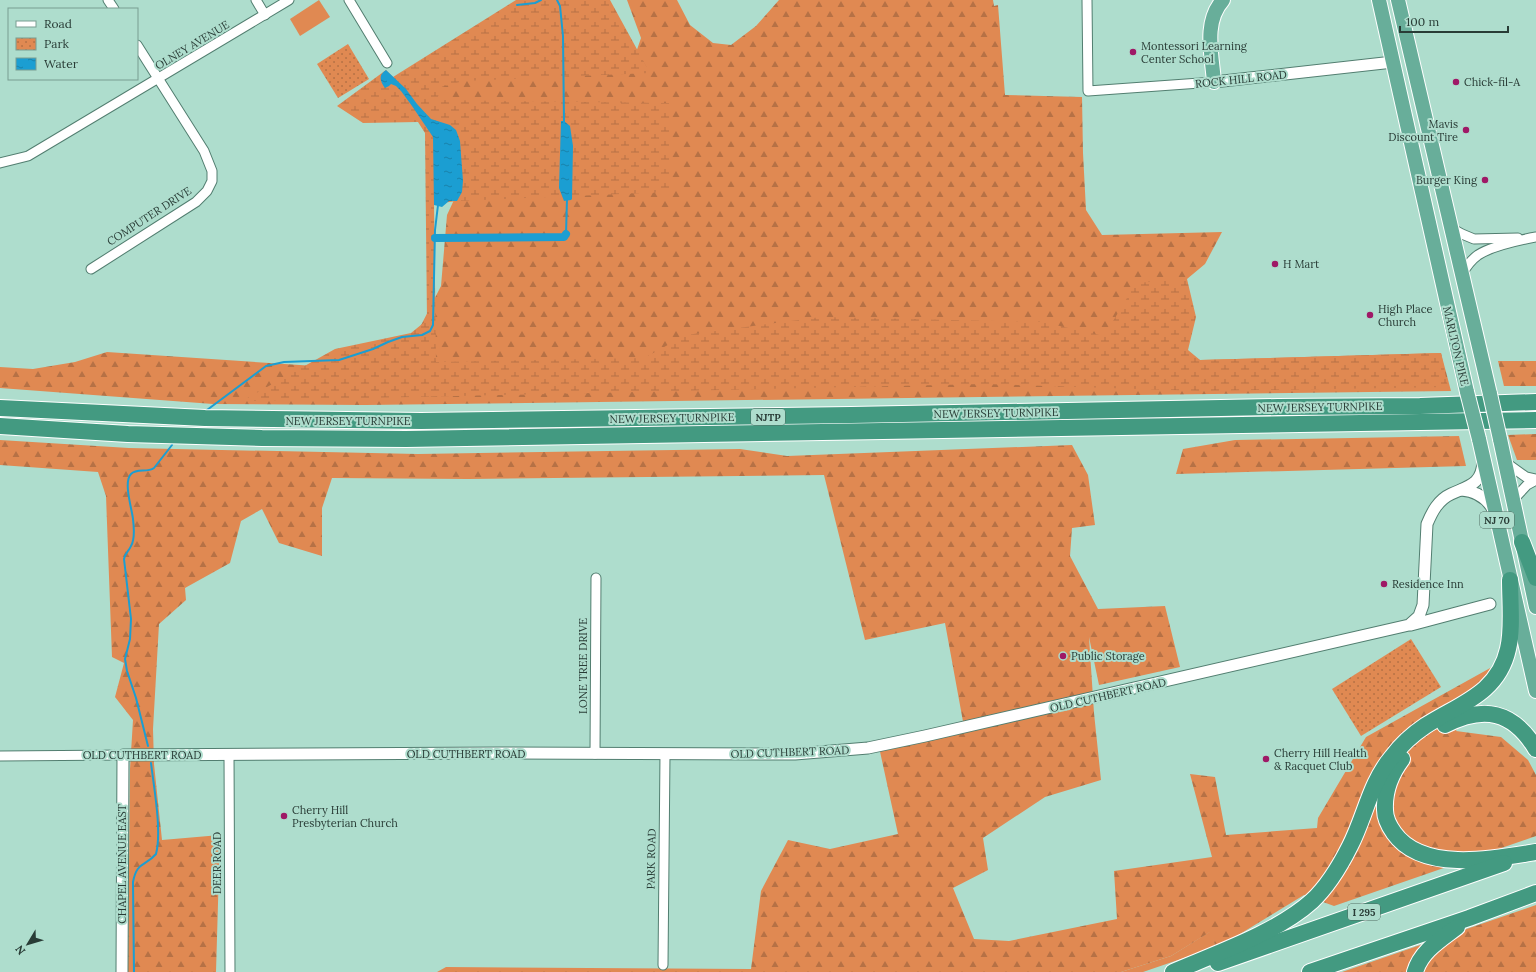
<svg xmlns="http://www.w3.org/2000/svg" width="1536" height="972" font-family="Lora,serif">
<style>
.grass{fill:#e08952}
.forest{fill:url(#forest-firs)}
.wetland{fill:url(#wetland-marsh)}
.park{fill:url(#park-dots)}
.water{fill:url(#water-ripples)}
.lines{fill:none;stroke-linecap:round;stroke-linejoin:round}
.stream{stroke:#1b9ed2;stroke-width:2}
.canal{stroke:#1b9ed2;stroke-width:8}
.minor-casing{stroke:#527e70;stroke-width:11}
.tertiary-casing{stroke:#527e70;stroke-width:13}
.trunk-casing{stroke:#fff;stroke-width:16}
.motorway-casing{stroke:#fff;stroke-width:18}
.minor{stroke:#fff;stroke-width:9}
.tertiary{stroke:#fff;stroke-width:11}
.trunk{stroke:#68ae9a;stroke-width:14}
.motorway{stroke:#439a81;stroke-width:16}
.trunk-bridge-casing{stroke:#fff;stroke-width:16;stroke-linecap:butt}
.trunk-bridge{stroke:#68ae9a;stroke-width:14}
.poi-dot{fill:#9f1866;stroke:#aeddcd;stroke-width:1.5}
.labels{text-anchor:middle;dominant-baseline:central;stroke-width:4;stroke-linejoin:round;paint-order:stroke}
.shield{fill:#aeddcd;stroke:#516c63;stroke-width:1}
.shield-label{font-size:10px;font-weight:bold;fill:#293c36}
.street-label{font-size:11px;fill:#293c36;stroke:#aeddcd}
.poi-label{font-size:11px;fill:#293c36;stroke:#aeddcd;text-anchor:start}
</style>
<defs>
<pattern id="forest-firs" width="22" height="20" patternUnits="userSpaceOnUse"><rect width="22" height="20" fill="#e08952"/><path d="M5 1l3.5 6h-7zM16 11l3.5 6h-7z" fill="#b67145"/></pattern>
<pattern id="wetland-marsh" width="20" height="14" patternUnits="userSpaceOnUse"><rect width="20" height="14" fill="#e08952"/><path d="M1 5h8M5 5V1M11 12h8M15 12V8" fill="none" stroke="#b67145"/></pattern>
<pattern id="park-dots" width="8" height="8" patternUnits="userSpaceOnUse"><rect width="8" height="8" fill="#e08952"/><path d="M2 2h.1M6 6h.1" fill="none" stroke="#b67145" stroke-width="1.8" stroke-linecap="round"/></pattern>
<pattern id="water-ripples" width="26" height="14" patternUnits="userSpaceOnUse"><rect width="26" height="14" fill="#1b9ed2"/><path d="M2 4q2-2 4 0t4 0M15 11q2-2 4 0t4 0" fill="none" stroke="#1882ab"/></pattern>
</defs>
<rect width="100%" height="100%" fill="#aeddcd"/>
<g class="grass">
<polygon points="319,0 330,17 300,36 290,19"/>
<polygon points="1211,931 1216,947 1143,972 1121,972 1171,956"/>
</g>
<g class="forest">
<polygon points="627,0 677,0 690,25 713,43 731,45 756,26 779,0 993,0 994,6 998,5 1005,95 1082,97 1083,153 1086,210 1102,235 1222,232 1205,264 1187,279 1141,330 1200,360 1441,353 1451,391 365,405 213,404 0,388 0,367 33,369 75,362 107,352 330,367 412,343 441,286 447,215 460,187 413,75 631,67 641,38"/>
<polygon points="1498,361 1536,361 1536,386 1504,386"/>
<polygon points="1536,434 1536,460 1517,460 1508,435"/>
<polygon points="1459,436 1466,466 1176,474 1183,449 1235,440"/>
<polygon points="0,440 129,448 418,454 740,449 787,456 1072,445 1088,475 1095,525 1072,528 1070,556 1098,609 1165,606 1180,667 1099,685 1089,637 1094,713 1101,780 1045,797 983,838 988,870 953,888 974,939 1009,941 1117,919 1114,871 1212,857 1190,774 1215,777 1226,835 1317,828 1318,818 1366,737 1492,667 1456,731 1501,737 1528,760 1536,775 1536,836 1334,906 1304,895 1222,945 1216,947 1210,932 1171,956 1121,972 437,972 446,967 751,969 761,891 788,840 830,849 898,834 879,747 964,727 945,623 865,640 824,475 468,479 332,478 322,508 322,556 279,543 262,509 241,521 230,563 185,588 186,600 159,624 153,729 154,764 162,840 220,835 216,972 128,972 130,769 133,720 115,697 124,663 112,657 106,496 98,472 0,465"/>
<polygon points="1536,905 1536,972 1342,972"/>
</g>
<polygon class="wetland" points="516,0 610,0 650,73 464,81 441,87 437,100 669,103 671,192 457,201 434,204 436,362 644,358 686,335 821,317 1042,322 1104,336 1136,283 1187,279 1196,317 1188,350 1200,360 1441,353 1448,387 1201,391 984,384 242,401 335,349 411,333 427,320 425,133 418,122 363,123 337,106 386,70 393,77"/>
<g class="park">
<polygon points="348,44 369,79 338,98 317,64"/>
<polygon points="1411,639 1441,687 1361,736 1332,689"/>
</g>
<g class="water">
<path d="M386,70L406,89L417,104L431,119L450,125L456,130L460,141L463,181L462,192L457,201H449L442,207L434,205L433,137L412,106L401,91L396,86L391,84L389,86L385,88C380,81 378,75 386,70Z"/>
<polygon points="561,121 564,121 570,126 573,146 572,199 571,200 564,201 559,188"/>
</g>
<g class="lines">
<g class="stream">
<polyline points="557,0 560,6 563,36 564,123"/>
<polyline points="517,5 535,3 541,0"/>
<polyline points="566,234 567,199"/>
<polyline points="207,410 266,366 284,362 339,360 373,349 388,342 402,337 422,335 430,331 433,325 435,230 438,205"/>
<path d="M148,746L136,698L127,671L125,659L130,639L131,619L124,559C125,553 129,551 131,546C135,539 134,527 133,519C132,509 123,482 131,474C137,468 147,473 154,468L172,445"/>
<path d="M134,972L133,882C137,861 145,867 156,854C162,831 154,788 151,763"/>
</g>
<polyline class="canal" points="435,238 564,237 566,234"/>
<g class="minor-casing">
<g id="minor">
<polyline points="108,0 114,9"/>
<polyline points="256,0 265,15"/>
<polyline points="349,0 387,63"/>
<polyline points="1087,0 1088,91 1214,82"/>
<polyline points="0,163 28,156 289,0"/>
<polyline points="1451,228 1462,234 1474,239 1518,238"/>
<polyline points="91,269 196,202 207,191 212,181 212,171 204,151 137,45"/>
<path d="M1462,274C1466,267 1471,260 1478,255C1492,246 1520,240 1536,237"/>
<polyline points="1505,462 1526,477 1536,479"/>
<polyline points="1513,500 1527,485 1536,480"/>
<polyline points="229,754 230,972"/>
<polyline points="595,754 596,578"/>
<polyline points="0,756 123,755"/>
<polyline points="663,965 665,754"/>
</g>
</g>
<g class="tertiary-casing">
<g id="tertiary">
<polyline points="1214,82 1393,62"/>
<path d="M1461,490C1476,491 1487,498 1494,511"/>
<polyline points="1411,625 1490,604"/>
<path d="M122,972L123,755L500,753L795,754L868,748L925,736L1409,625L1419,616L1423,605L1427,524C1432,512 1438,500 1451,494C1468,486 1482,485 1483,461"/>
</g>
</g>
<g class="trunk-casing">
<g id="trunk">
<polyline points="1379,0 1467,392"/>
<polyline points="1398,0 1490,394"/>
<path d="M1214,82C1212,55 1203,22 1223,0"/>
<polyline points="1479,439 1536,691"/>
<polyline points="1500,439 1536,607"/>
</g>
</g>
<g class="motorway-casing">
<g id="motorway">
<polyline points="0,408 205,418 421,421 851,415 1278,407 1420,406 1536,402"/>
<polyline points="0,426 128,434 262,438 406,439 1536,420"/>
<polyline points="1522,542 1536,578"/>
<path d="M1445,725C1484,705 1513,711 1536,749"/>
<path d="M1402,759C1390,775 1384,791 1385,810C1385,819 1389,826 1394,833C1422,873 1495,859 1536,852"/>
<polyline points="1218,963 1504,863"/>
<path d="M1173,972C1215,954 1278,932 1312,901C1328,886 1340,866 1350,846C1365,817 1370,783 1392,757C1401,745 1413,734 1425,726C1459,704 1498,694 1508,649C1513,629 1510,602 1510,580"/>
<polyline points="1310,972 1469,918 1536,893"/>
<path d="M1415,972C1421,951 1440,940 1457,927"/>
</g>
</g>
<use href="#minor" class="minor"/>
<use href="#tertiary" class="tertiary"/>
<use href="#trunk" class="trunk"/>
<use href="#motorway" class="motorway"/>
<g class="trunk-bridge-casing">
<g id="trunk-bridge">
<polyline points="1467,392 1479,439"/>
<polyline points="1490,394 1500,439"/>
</g>
</g>
<use href="#trunk-bridge" class="trunk-bridge"/>
</g>
<g class="poi-dot">
<circle cx="1133" cy="52" r="4"/>
<circle cx="1456" cy="82" r="4"/>
<circle cx="1466" cy="130" r="4"/>
<circle cx="1485" cy="180" r="4"/>
<circle cx="1275" cy="264" r="4"/>
<circle cx="1370" cy="315" r="4"/>
<circle cx="1384" cy="584" r="4"/>
<circle cx="1063" cy="656" r="4"/>
<circle cx="1266" cy="759" r="4"/>
<circle cx="284" cy="816" r="4"/>
</g>
<g class="labels">
<g class="shield">
<rect x="751" y="409" width="34" height="16" rx="3"/>
<rect x="1480" y="512" width="34" height="16" rx="3"/>
<rect x="1348" y="904" width="32" height="16" rx="3"/>
</g>
<g class="shield-label">
<text x="768" y="417">NJTP</text>
<text x="1497" y="520">NJ 70</text>
<text x="1364" y="912">I 295</text>
</g>
<g class="street-label">
<text transform="translate(192 45) rotate(-31)">OLNEY AVENUE</text>
<text transform="translate(1241 79) rotate(-6)">ROCK HILL ROAD</text>
<text transform="translate(149 216) rotate(-33)">COMPUTER DRIVE</text>
<text transform="translate(1456 346) rotate(77)">MARLTON PIKE</text>
<text transform="translate(1320 407) rotate(-1)">NEW JERSEY TURNPIKE</text>
<text transform="translate(996 413) rotate(-1)">NEW JERSEY TURNPIKE</text>
<text transform="translate(672 418) rotate(-1)">NEW JERSEY TURNPIKE</text>
<text x="348" y="421">NEW JERSEY TURNPIKE</text>
<text transform="translate(583 666) rotate(-90)">LONE TREE DRIVE</text>
<text transform="translate(1108 695) rotate(-13)">OLD CUTHBERT ROAD</text>
<text transform="translate(790 752) rotate(-2)">OLD CUTHBERT ROAD</text>
<text x="466" y="754">OLD CUTHBERT ROAD</text>
<text x="142" y="755">OLD CUTHBERT ROAD</text>
<text transform="translate(651 859) rotate(-89)">PARK ROAD</text>
<text transform="translate(217 863) rotate(-90)">DEER ROAD</text>
<text transform="translate(122 864) rotate(-90)">CHAPEL AVENUE EAST</text>
</g>
<g class="poi-label">
<text x="1141" y="46">Montessori Learning<tspan x="1141" dy="13">Center School</tspan></text>
<text x="1464" y="82">Chick-fil-A</text>
<text x="1458" y="124" text-anchor="end">Mavis<tspan x="1458" dy="13">Discount Tire</tspan></text>
<text x="1477" y="180" text-anchor="end">Burger King</text>
<text x="1283" y="264">H Mart</text>
<text x="1378" y="309">High Place<tspan x="1378" dy="13">Church</tspan></text>
<text x="1392" y="584">Residence Inn</text>
<text x="1071" y="656">Public Storage</text>
<text x="1274" y="753">Cherry Hill Health<tspan x="1274" dy="13">&amp; Racquet Club</tspan></text>
<text x="292" y="810">Cherry Hill<tspan x="292" dy="13">Presbyterian Church</tspan></text>
</g>
</g>
<rect x="8" y="8" width="130" height="72" fill="#aeddcd" stroke="#799d91"/>
<rect x="16" y="21" width="20" height="6" fill="#ffffff" stroke="#799d91"/>
<text x="44" y="28" font-size="12" fill="#293c36">Road</text>
<rect x="16" y="38" width="20" height="12" fill="url(#park-dots)" stroke="#799d91"/>
<text x="44" y="48" font-size="12" fill="#293c36">Park</text>
<rect x="16" y="58" width="20" height="12" fill="url(#water-ripples)" stroke="#799d91"/>
<text x="44" y="68" font-size="12" fill="#293c36">Water</text>
<g transform="translate(28 944) rotate(232)" stroke="#aeddcd" stroke-width="3" paint-order="stroke">
<path d="M0-3L7 15L0 10L-7 15Z" fill="#293c36"/>
<text y="-6" font-size="11" font-weight="bold" text-anchor="middle" fill="#293c36">N</text>
</g>
<path d="M1400 26v6h108v-6" fill="none" stroke="#293c36" stroke-width="2"/>
<text x="1406" y="26" font-size="12" fill="#293c36" stroke="#aeddcd" stroke-width="3" paint-order="stroke">100 m</text>
</svg>
